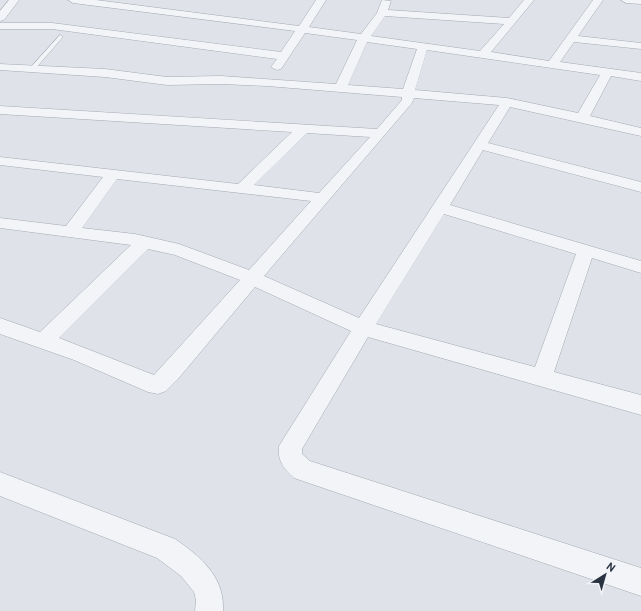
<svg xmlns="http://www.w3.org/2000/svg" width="641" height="611" font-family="Overpass,sans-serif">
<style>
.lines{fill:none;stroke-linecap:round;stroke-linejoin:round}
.service-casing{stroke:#a4aab3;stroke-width:1}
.minor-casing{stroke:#a4aab3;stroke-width:1}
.service{fill:#f2f4f7;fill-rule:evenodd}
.minor{fill:#f2f4f7;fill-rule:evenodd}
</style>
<rect width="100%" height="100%" fill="#dfe3e9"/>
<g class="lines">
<g class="service-casing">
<polygon id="service" points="60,35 63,37 62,38 35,69 31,69 31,67"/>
</g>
<g class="minor-casing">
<g id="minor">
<polygon points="9,0 19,0 4,20 0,21 0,11"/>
<path d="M68,0H96L299,26L316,0H326L309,27L361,34L377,13L382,0L391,1L388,10L509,18L524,0H534L491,52L549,61L593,0H603L578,36L641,43V49L574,42L560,62L641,73V81L611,76L590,116L641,128V136L510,107L488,143L641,182V192L483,150L450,205L641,261V273L592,258L554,372L641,395V415L368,337L302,449V454L310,461L641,568V596L294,478C284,469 277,460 279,446L351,331L255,287L178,379L166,391L158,394L148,392L74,360L0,334V318L40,332L131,245L0,228V218L66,226L103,177L0,165V157L238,184L292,132L0,114V106L377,129L402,100V97L267,86L221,84L167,85L105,77L0,70V64L105,69L167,77L221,76L336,84L357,40L305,33L281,69L277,70L271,67L277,59L52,29H0V23H52L281,52L295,31L73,3ZM385,16L504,24L480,51L371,36ZM367,42L417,49L403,89L348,85ZM427,50L600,75L578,113L507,98L415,90ZM414,98L499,105L359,318L264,276L412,103ZM307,133L370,137L319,193L254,185ZM117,179L311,201L249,270L179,244L135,234L82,228ZM444,214L576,254L535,367L376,324ZM148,249L175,255L240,280L154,375L59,338Z"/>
<polygon points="621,0 641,0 641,4 626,3"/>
<path d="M0,472L175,539C201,557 225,577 223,611H195L196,600L194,592L181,576L157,558L0,496Z"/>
</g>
</g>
<use href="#service" class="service"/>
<use href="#minor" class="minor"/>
</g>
<g transform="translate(605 575) rotate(37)" stroke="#eff2f6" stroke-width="3" paint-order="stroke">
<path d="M0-3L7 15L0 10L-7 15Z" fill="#283240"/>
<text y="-6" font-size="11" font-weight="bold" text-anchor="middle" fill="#283240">N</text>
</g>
</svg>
